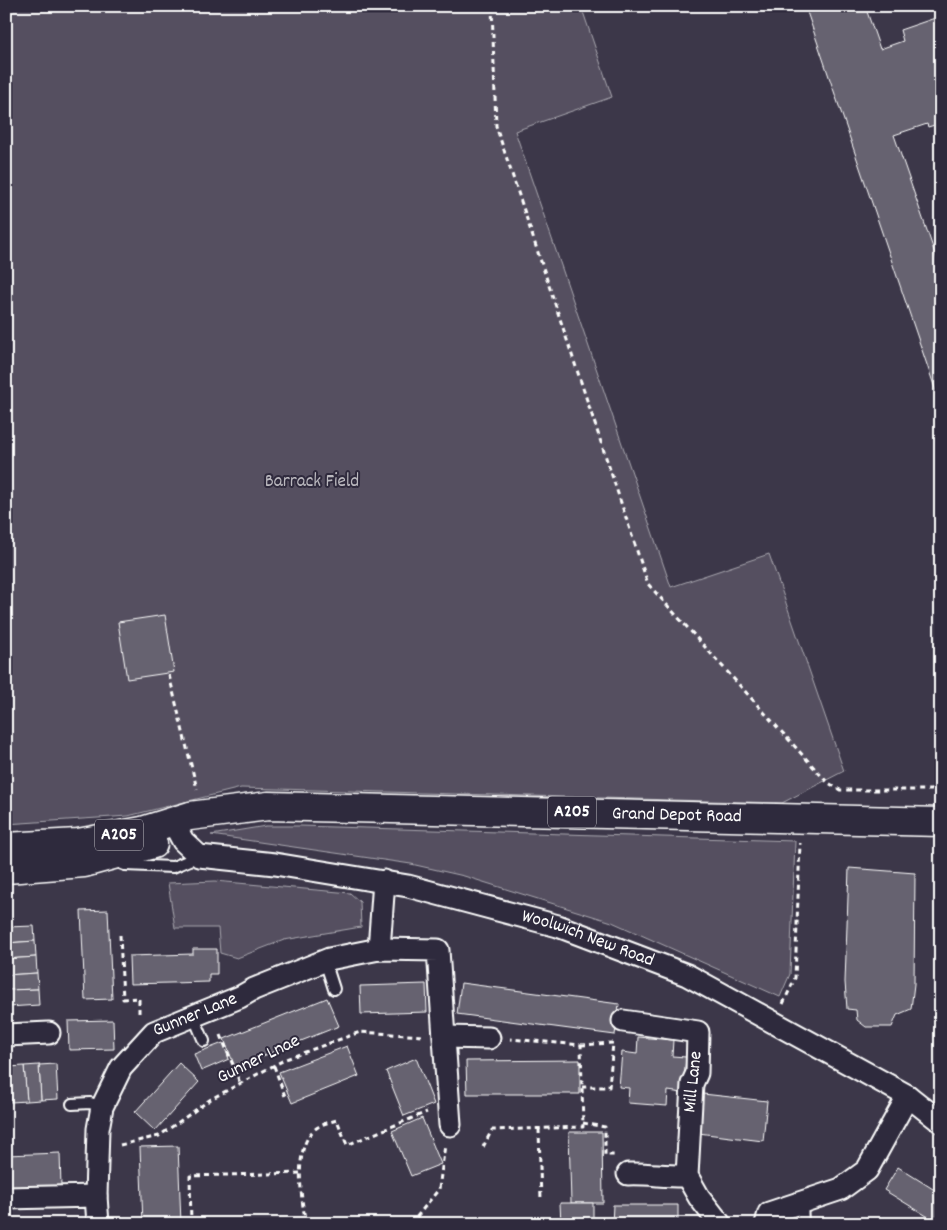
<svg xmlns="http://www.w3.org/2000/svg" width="947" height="1230" font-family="Dekko,sans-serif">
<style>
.green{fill:#555060;stroke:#aaa8b0}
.building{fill:#666270;stroke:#fff}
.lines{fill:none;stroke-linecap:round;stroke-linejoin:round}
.service-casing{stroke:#fff;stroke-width:14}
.minor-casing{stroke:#fff;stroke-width:25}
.trunk-casing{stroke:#fff;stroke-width:31}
.path{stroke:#fff;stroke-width:3;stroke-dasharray:5 4;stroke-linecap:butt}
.service{stroke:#2f2a3d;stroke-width:10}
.minor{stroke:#2f2a3d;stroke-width:21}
.trunk{stroke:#2f2a3d;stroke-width:28}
.labels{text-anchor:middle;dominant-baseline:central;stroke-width:4;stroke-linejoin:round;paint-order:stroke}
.shield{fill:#2f2a3d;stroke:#c1bfc5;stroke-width:1}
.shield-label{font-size:18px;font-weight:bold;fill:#fff}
.park-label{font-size:19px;fill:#bbb9bf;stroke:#2f2a3d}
.street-label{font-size:19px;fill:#fff;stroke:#2f2a3d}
</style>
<rect width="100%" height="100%" fill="#3c3749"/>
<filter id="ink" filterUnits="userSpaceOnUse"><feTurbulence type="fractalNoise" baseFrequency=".02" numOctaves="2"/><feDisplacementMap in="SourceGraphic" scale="10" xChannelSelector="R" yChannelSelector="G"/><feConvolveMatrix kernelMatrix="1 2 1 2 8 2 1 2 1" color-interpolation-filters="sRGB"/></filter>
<g filter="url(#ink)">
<g class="green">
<polygon points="6,6 581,6 612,97 515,131 671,587 769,554 844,771 782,803 241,788 128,816 6,824"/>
<polygon points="266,826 300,826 795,841 790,974 780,997 612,922 464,876 411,864 211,835"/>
<polygon points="215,881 350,893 360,902 361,927 284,940 237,958 220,953 218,928 175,928 168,883"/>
</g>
<g class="building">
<polygon points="805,6 865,6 880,49 903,41 900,30 941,16 941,123 928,127 927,124 894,135 941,271 941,406"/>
<polygon points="165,615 174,672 127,679 118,622"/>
<polygon points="849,868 915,873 914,984 911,1009 897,1015 892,1027 866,1027 857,1020 856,1010 847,1009 845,982"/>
<polygon points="108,910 112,999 85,1000 81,911"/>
<polygon points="34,926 35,941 6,943 6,927"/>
<polygon points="35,941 36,957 6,959 6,943"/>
<polygon points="193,949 217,949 217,974 209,974 209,982 130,984 129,956 193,954"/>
<polygon points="36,957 37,973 6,975 6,959"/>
<polygon points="37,973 38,989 7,990 6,975"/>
<polygon points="461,983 619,1004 615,1035 457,1014"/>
<polygon points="426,984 427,1012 361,1014 360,986"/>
<polygon points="38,989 39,1005 8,1007 7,990"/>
<polygon points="327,998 339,1026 235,1067 224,1039"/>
<polygon points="113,1020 114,1049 69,1050 68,1021"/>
<polygon points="638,1037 673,1040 672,1056 686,1057 683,1093 668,1091 667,1106 628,1103 629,1088 619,1087 622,1052 637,1054"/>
<polygon points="223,1043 229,1059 201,1071 194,1054"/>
<polygon points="347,1046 359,1076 292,1103 279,1072"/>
<polygon points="416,1058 434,1104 404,1116 386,1071"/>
<polygon points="580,1060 580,1094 467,1094 466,1061"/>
<polygon points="179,1063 199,1082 155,1131 135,1112"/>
<polygon points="56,1064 58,1099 41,1100 39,1065"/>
<polygon points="39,1065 41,1100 27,1101 24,1066"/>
<polygon points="24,1066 27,1101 11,1102 9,1067"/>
<polygon points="6,1067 9,1067 11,1102 6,1102"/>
<polygon points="703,1094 767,1101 763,1141 698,1133"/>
<polygon points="422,1118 441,1164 411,1176 392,1131"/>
<polygon points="569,1132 602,1132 603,1203 571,1203"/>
<polygon points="178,1146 181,1224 143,1224 140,1147"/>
<polygon points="60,1153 61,1187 6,1190 6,1155"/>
<polygon points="898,1167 941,1194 940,1224 884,1190"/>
<polygon points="560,1203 593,1203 593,1224 561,1224"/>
<polygon points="613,1205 678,1205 678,1224 612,1224"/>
</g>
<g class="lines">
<g class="service-casing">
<g id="service">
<polyline points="115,861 125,865 173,867 199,856"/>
<polyline points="325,961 334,989"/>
<polyline points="193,1015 204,1041"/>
<polyline points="72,1104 90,1103 102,1107"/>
<polyline points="802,1202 803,1224"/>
</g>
</g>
<g class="minor-casing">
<g id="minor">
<path id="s1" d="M173,822L183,841L199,856L275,864L408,886L558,926L687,975L908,1096L941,1122"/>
<polyline points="379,949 384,881"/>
<polyline points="623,1021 698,1032 697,1073 692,1084 687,1176 699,1197 720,1224"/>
<polyline points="6,1035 49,1033"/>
<polyline points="445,1037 489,1038"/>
<path d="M628,1174C648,1173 667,1177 687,1176"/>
<path id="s2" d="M96,1196L98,1129L102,1107L121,1068L154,1032L240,997L254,989L329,959L379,949L438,950L450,1125"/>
<polyline points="6,1198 96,1196 98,1224"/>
<polyline points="766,1224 769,1213 841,1189 867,1170 908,1096"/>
</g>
</g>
<g class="trunk-casing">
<g id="trunk">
<path id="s3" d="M6,847L78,843L142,831L190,816L268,806L941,822"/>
<polyline points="6,869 84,863 153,844"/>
</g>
</g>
<g class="path">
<polyline points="492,6 496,126 648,584 827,782 840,790 932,790 941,794"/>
<polyline points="169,675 197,789"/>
<polyline points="120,935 123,999 139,998 139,1016"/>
<polyline points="783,1004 795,978 800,843"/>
<polyline points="221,1035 240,1083"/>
<polyline points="581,1045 613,1043 609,1087 582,1087"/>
<polyline points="274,1066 286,1099"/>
<polyline points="583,1123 605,1127 605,1155 617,1155"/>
<polyline points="539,1129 541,1201"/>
<polyline points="120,1145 159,1136 211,1099 286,1059 360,1032 423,1036"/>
<polyline points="483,1147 492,1130 583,1127 581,1045 510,1039"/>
<polyline points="191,1224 190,1176 301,1173"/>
<path d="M306,1224C301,1198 292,1143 318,1127C324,1123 331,1122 337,1120L347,1145L427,1112"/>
<polyline points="411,1224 439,1189 445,1145"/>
</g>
<use href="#service" class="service"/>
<use href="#minor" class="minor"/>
<use href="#trunk" class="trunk"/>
</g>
</g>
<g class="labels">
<g class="shield">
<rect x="548" y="796.5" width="48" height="31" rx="4"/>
<rect x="95" y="819.5" width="48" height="31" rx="4"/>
</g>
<g class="shield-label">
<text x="572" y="812">A205</text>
<text x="119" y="835">A205</text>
</g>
<g class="park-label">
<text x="312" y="482">Barrack Field</text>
</g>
<g class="street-label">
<text stroke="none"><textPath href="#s3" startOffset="675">Grand Depot Road</textPath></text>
<text stroke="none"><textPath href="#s1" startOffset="442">Woolwich New Road</textPath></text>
<text stroke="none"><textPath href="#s2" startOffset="226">Gunner Lane</textPath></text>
<text transform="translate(259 1060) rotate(-26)">Gunner Lnae</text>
<text transform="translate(694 1082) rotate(-84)">Mill Lane</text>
</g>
</g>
<rect width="947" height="1230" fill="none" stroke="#2f2a3d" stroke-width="25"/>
<rect x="12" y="12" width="922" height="1205" fill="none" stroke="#fff" stroke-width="2" filter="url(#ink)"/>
</svg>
